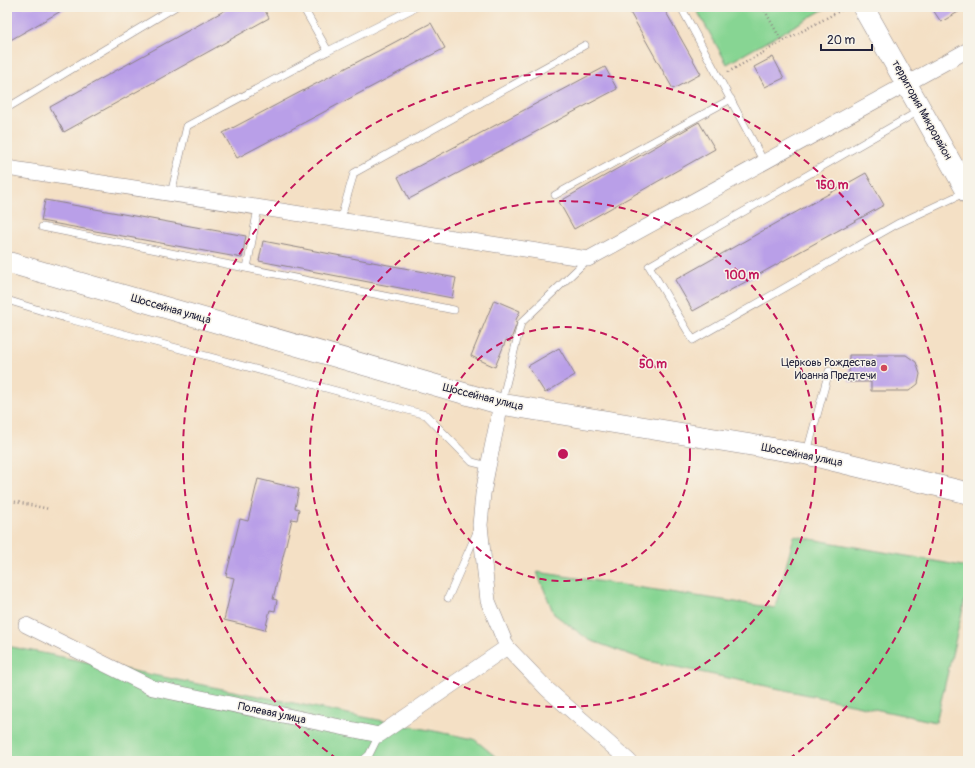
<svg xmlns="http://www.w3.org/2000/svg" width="975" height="768" font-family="Pangolin,sans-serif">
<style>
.green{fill:#87d593;stroke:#547c67}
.building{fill:#b99fe8}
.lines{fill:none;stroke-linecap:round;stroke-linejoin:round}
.lane-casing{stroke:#8b8180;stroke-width:8}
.street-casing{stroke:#8b8180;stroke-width:16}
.secondary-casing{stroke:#8b8180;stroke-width:22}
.path{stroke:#8b8180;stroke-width:2.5;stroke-dasharray:1 3;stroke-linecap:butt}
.lane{stroke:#fff;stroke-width:7}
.street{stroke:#fff;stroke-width:15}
.secondary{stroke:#fff;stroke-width:21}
.ring{fill:none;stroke:#c2185b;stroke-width:2;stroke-dasharray:7 5}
.poi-dot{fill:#d1495b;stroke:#f7f3e8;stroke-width:1.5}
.labels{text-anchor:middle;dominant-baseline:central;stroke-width:3;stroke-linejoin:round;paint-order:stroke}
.street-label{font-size:11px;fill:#22223b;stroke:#f7f3e8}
.poi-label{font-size:11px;fill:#22223b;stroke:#f7f3e8;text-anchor:end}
.centre{fill:#c2185b;stroke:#f7f3e8;stroke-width:2}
.ring-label{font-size:12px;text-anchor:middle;font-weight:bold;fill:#c2185b;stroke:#f7f3e8;stroke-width:3;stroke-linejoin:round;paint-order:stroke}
</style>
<rect width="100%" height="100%" fill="#f7f3e8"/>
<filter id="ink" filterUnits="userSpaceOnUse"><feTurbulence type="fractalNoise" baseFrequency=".025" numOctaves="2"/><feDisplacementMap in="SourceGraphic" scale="8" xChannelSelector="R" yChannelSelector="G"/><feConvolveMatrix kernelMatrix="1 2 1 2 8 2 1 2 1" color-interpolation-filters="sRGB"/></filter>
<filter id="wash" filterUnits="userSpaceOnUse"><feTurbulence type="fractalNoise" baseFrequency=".012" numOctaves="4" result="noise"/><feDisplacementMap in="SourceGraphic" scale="16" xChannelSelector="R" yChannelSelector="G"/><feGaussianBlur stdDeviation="0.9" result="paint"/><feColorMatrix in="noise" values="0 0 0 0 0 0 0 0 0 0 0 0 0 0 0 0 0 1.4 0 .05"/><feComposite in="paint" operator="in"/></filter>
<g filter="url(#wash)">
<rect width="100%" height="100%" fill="#f4e0c5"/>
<g class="green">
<polygon points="695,7 828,7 727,64"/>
<polygon points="794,536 968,567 968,587 936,722 648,661 589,640 554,614 537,572 775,608"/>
<polygon points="7,646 474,739 501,761 7,761"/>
</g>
<g id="blocks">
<g class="building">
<polygon points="7,7 68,7 7,42"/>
<polygon points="231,7 263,7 269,18 64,132 50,107"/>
<polygon points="627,7 663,7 701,74 673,89"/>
<polygon points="931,7 967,7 941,22"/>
<polygon points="431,23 445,48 237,158 223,133"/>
<polygon points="773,57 784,78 765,87 754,67"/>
<polygon points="605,67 617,89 409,199 398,177"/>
<polygon points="699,122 715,149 574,229 559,202"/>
<polygon points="866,173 884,205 693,311 675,280"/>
<polygon points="45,200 246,236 242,258 41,221"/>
<polygon points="263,241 456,278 452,298 259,261"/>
<polygon points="494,300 520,311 515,322 517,323 510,342 506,340 495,367 471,356"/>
<polygon points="559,348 575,375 545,393 528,366"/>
<polygon points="849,355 906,355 916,362 920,374 918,384 909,391 871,391 871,382 849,382"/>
<polygon points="258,479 299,489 295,508 299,509 297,520 292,519 273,599 277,600 275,611 270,610 265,630 224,620 234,578 226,576 240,519 248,521"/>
</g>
</g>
</g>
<g filter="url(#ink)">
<use href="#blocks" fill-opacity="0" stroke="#8b8180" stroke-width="1"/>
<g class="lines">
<g class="lane-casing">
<g id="lane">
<polyline points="303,7 328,51"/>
<polyline points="681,7 764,162"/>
<polyline points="7,108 175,7"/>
<polyline points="919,111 649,266 693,340 897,224 966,192"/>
<polyline points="171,194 187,126 328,51 416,7"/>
<polyline points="555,195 731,99"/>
<polyline points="340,221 354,173 585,45"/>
<polyline points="42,227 454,310"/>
<polyline points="247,268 258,208"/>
<polyline points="7,300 65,318 426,415 472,462 488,466"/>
<polyline points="502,401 521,323 588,259"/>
<polyline points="807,452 829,371"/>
<polyline points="448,598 477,532"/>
<polyline points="362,761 369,755 379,735"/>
</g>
</g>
<g class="street-casing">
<g id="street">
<polyline points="7,168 588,259 968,50"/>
<polyline points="501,404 487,472 483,494 480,525 488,601 507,647 547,689 629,761"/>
<polyline points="26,625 153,688 379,735 507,647"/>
</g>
</g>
<g class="secondary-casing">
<g id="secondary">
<polyline points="863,7 968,193"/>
<polyline points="7,262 501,404 807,454 968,493"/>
</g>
</g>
<g class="path">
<polyline points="763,7 782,42"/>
<polyline points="728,72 782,42 845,8"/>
<polyline points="7,500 49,509"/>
</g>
<use href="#lane" class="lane"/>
<use href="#street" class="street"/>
<use href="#secondary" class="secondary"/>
</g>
</g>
<g class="ring">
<circle cx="563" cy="454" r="127"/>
<circle cx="563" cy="454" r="253"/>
<path d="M337 759A380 380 0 1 1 789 759"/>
</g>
<circle class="poi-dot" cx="884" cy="368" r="4"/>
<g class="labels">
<g class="street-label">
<text transform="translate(922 110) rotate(61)">территория Микрорайон</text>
<text transform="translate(171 309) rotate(16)">Шоссейная улица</text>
<text transform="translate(483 397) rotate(14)">Шоссейная улица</text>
<text transform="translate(802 455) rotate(11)">Шоссейная улица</text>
<text transform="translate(272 713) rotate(12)">Полевая улица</text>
</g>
<g class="poi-label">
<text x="876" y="362">Церковь Рождества<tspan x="876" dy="13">Иоанна Предтечи</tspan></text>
</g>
</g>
<circle cx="563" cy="454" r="6" class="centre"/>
<g class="ring-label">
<text x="832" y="189">150 m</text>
<text x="742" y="279">100 m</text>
<text x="653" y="368">50 m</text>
</g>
<rect width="975" height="768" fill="none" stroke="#f7f3e8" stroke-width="24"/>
<path d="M821 44v6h51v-6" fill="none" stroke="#22223b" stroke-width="2"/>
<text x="827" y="44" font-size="12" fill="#22223b" stroke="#f7f3e8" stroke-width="3" paint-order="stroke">20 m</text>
</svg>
